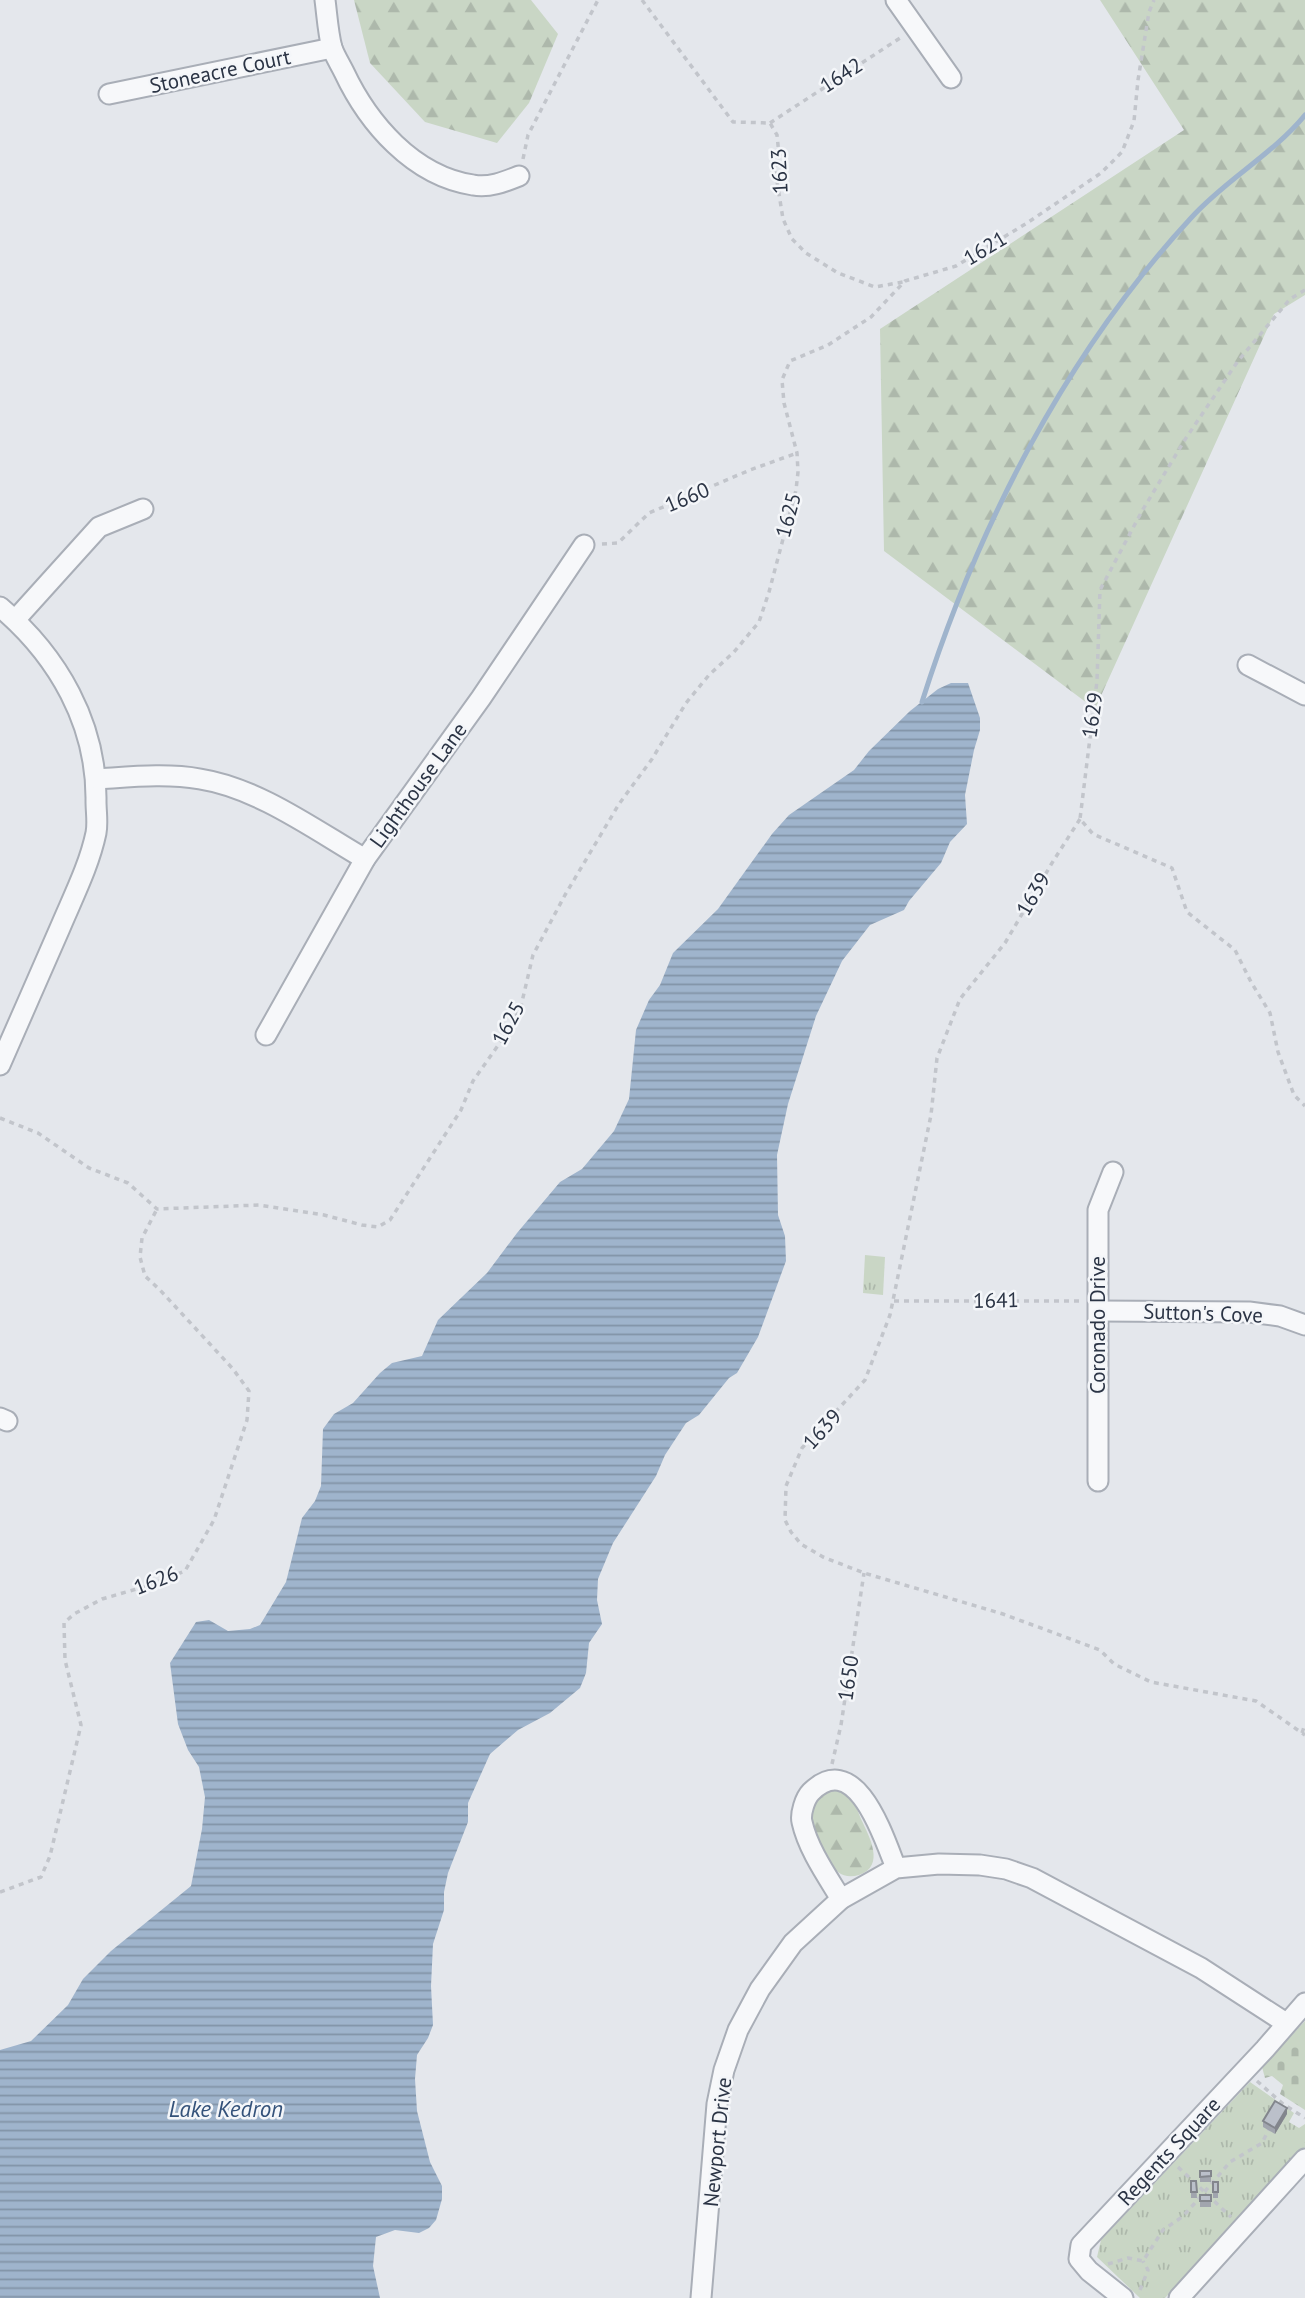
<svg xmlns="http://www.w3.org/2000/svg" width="1305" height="2298" font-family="'PT Sans',sans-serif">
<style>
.grass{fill:url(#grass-tufts)}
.forest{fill:url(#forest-firs)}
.cemetery{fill:url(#cemetery-stones)}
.water{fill:url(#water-rules)}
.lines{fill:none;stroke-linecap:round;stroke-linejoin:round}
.stream{stroke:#9fb4cc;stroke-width:5}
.street-casing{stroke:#a9aeb7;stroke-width:23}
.path{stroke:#c2c5cb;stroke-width:3.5;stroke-dasharray:5 5;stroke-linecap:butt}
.street{stroke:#f7f8fa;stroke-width:19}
.wall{fill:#a1a5ae}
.shaded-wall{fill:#83868d}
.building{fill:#bbc0ca;stroke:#83868d;stroke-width:2}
.labels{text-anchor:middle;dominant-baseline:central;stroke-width:5;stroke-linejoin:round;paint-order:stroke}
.street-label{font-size:21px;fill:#2b3445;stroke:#f4f6f9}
.water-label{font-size:23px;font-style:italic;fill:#34527a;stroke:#f4f6f9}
</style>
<defs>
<pattern id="grass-tufts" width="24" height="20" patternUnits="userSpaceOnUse" patternTransform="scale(1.75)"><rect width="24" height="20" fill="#c9d6c5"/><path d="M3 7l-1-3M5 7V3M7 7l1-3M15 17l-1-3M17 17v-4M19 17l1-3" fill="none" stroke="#adb8ab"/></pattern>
<pattern id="forest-firs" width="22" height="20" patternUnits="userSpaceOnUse" patternTransform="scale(1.75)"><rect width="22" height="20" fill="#c9d6c5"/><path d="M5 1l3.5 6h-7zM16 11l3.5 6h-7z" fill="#adb8ab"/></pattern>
<pattern id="cemetery-stones" width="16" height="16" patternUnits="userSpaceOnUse" patternTransform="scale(1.75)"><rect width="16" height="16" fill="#c9d6c5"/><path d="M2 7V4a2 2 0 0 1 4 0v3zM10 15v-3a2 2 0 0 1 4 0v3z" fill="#adb8ab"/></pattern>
<pattern id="water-rules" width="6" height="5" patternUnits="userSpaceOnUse" patternTransform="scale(1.75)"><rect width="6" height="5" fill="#9fb4cc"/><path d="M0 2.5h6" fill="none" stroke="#8293a7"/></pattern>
</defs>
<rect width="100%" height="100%" fill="#e4e7ec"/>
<g class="grass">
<polygon points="865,1255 885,1257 883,1295 863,1293"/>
<polygon points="1250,2082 1294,2113 1289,2122 1299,2128 1305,2124 1305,2147 1165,2298 1140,2298 1097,2257 1101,2240"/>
</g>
<g class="forest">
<polygon points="354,0 531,0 558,34 529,103 497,143 425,122 370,63"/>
<polygon points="1100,0 1305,0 1305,295 1274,314 1095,709 884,551 880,329 1184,130"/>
<path d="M833,1790C851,1792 855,1803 861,1819C869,1836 886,1866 859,1875C852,1877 844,1877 838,1872C829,1866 814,1831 812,1819C810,1813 812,1808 813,1803L825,1792Z"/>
</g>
<polygon class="cemetery" points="1305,2021 1305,2110 1280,2094 1283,2085 1272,2076 1265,2078 1262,2067"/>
<polygon class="water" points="951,683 968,683 980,718 980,730 974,750 965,795 967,824 950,842 941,863 909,901 904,910 870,925 842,961 816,1016 788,1104 777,1155 778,1215 785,1236 786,1261 758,1337 737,1373 729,1378 699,1415 686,1423 665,1455 656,1476 613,1543 598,1579 597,1600 602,1624 589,1643 586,1673 580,1688 550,1713 518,1730 490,1754 468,1803 468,1822 448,1873 444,1892 444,1910 433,1944 431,1986 433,2025 428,2038 417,2055 415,2079 417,2111 430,2162 442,2186 442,2199 436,2220 429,2228 419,2233 395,2230 376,2237 373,2266 380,2298 0,2298 0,2050 31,2041 68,2005 83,1979 111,1951 191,1886 202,1829 205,1797 199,1767 188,1750 178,1724 170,1663 196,1622 209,1620 228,1631 250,1629 260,1625 286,1582 302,1518 315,1501 321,1486 323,1429 334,1414 353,1403 380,1373 392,1363 422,1356 438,1320 487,1273 517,1233 560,1182 582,1169 614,1131 629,1099 636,1030 649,1000 660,985 673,953 718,909 772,834 789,815 854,770 869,751 910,711 938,689"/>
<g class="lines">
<path class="stream" d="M922,702C977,528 1066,353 1191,218C1225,180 1272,155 1305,115"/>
<g class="street-casing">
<g id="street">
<path d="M325,0C327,15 328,33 332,48C335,56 340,64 344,72C368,123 413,176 473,185C489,188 504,182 519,176"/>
<polyline points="896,0 951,78"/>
<polyline points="109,94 332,48"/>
<path d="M0,607C58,656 97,724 96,801C96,812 98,823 96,833C89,866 73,897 60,928C40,974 20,1019 0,1065"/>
<polyline points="15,620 99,527 143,509"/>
<polyline points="1248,665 1305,695"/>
<path d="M97,779C130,777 166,773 200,779C258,788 315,830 365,859"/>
<polyline points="266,1035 365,859 481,698 584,545"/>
<polyline points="1099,1311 1249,1312 1280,1316 1305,1325"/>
<polyline points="0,1418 7,1421"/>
<polyline points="1098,1481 1098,1210 1113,1172"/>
<path d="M841,1899C827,1876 808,1849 802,1822C800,1814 805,1798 811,1792C856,1748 884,1838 896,1868"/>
<polyline points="701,2298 717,2104 724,2070 738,2030 760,1989 793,1943 841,1899 896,1868 939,1864 980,1865 1006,1869 1032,1878 1201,1968 1286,2023"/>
<polyline points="1123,2298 1089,2271 1079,2259 1081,2245 1265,2049 1305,2003"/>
<polyline points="1179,2298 1305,2159"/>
</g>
</g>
<g class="path">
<polyline points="642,0 733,122 770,123 777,135 779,155 776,175 783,219 792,239 806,253 838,273 875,287 903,282"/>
<polyline points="770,123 900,38"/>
<polyline points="523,159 528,135 598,0"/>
<polyline points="1305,290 1290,299 1238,361 1186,438 1142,511 1100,590 1097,681 1080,819 1093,834 1172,868 1187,912 1235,950 1251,982 1270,1013 1278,1052 1294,1095 1305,1106"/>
<polyline points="602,544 618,543 649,513 750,470 797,453"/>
<polyline points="1080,819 1052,863 1005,943 960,999 937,1058 931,1115 890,1315 865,1380 802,1448 786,1486 785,1520 791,1532 801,1544 823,1557 864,1573 1003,1614 1100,1650 1114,1664 1151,1682 1256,1701 1305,1735"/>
<polyline points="0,1118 38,1133 89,1168 128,1183 157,1209 259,1205 324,1215 362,1225 378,1227 390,1220 461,1110 473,1081 511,1027 521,1006 533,955 565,895 619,804 652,759 686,703 709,675 734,652 759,622 769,592 796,490 798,472 797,453 784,403 782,380 790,361 828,345 871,317 905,281 956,266 1027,223 1101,173 1122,152 1134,121 1138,80 1149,12 1154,0"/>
<polyline points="894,1301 1082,1301"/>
<polyline points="1302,1733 1305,1724"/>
<polyline points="832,1764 841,1725 864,1573"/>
<polyline points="0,1892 41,1877 50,1856 81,1725 65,1660 64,1623 74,1614 102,1599 147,1586 185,1571 214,1520 247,1420 249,1391 233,1369 160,1290 145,1276 140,1257 142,1238 157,1209"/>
<polyline points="1257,2081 1283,2104 1305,2118"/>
<polyline points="1178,2167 1231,2217"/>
<polyline points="1108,2264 1128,2258 1143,2261 1163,2230 1182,2217 1195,2203 1230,2162 1262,2143 1270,2127"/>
<polyline points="1140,2290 1148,2270 1143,2261"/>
</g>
<use href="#street" class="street"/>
</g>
<g class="wall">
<polygon points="1287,2114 1275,2134 1263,2127 1263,2121"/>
<rect x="1200" y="2171" width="11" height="11"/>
<polygon points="1191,2181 1196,2181 1197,2198 1191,2198"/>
<rect x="1213" y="2182" width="5" height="16"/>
<rect x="1200" y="2195" width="11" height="12"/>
</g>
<polygon class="shaded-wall" points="1287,2108 1287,2114 1275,2134 1275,2128"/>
<g class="building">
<polygon points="1275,2101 1287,2108 1275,2128 1263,2121"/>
<polygon points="1200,2171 1211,2171 1211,2176 1200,2177"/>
<polygon points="1191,2181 1196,2181 1197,2192 1191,2192"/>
<rect x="1213" y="2182" width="5" height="10"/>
<rect x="1200" y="2195" width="11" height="6"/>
</g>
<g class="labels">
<g class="street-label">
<text transform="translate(220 71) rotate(-12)">Stoneacre Court</text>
<text transform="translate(841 75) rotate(-33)">1642</text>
<text transform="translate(779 171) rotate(-93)">1623</text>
<text transform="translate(985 248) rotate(-31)">1621</text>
<text transform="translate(687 497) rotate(-23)">1660</text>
<text transform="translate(788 515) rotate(-75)">1625</text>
<text transform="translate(1092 715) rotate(-82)">1629</text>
<text transform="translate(418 785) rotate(-54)">Lighthouse Lane</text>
<text transform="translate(1033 894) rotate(-60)">1639</text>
<text transform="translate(508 1023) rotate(-62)">1625</text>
<text transform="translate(996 1300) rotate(-1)">1641</text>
<text transform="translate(1203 1313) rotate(2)">Sutton's Cove</text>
<text transform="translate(1097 1325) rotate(-90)">Coronado Drive</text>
<text transform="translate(822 1429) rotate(-48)">1639</text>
<text transform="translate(156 1580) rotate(-21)">1626</text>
<text transform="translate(848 1678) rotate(-82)">1650</text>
<text transform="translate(717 2142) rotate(-84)">Newport Drive</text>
<text transform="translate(1169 2151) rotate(-47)">Regents Square</text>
</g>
<g class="water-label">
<text x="226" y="2108">Lake Kedron</text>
</g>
</g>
</svg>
